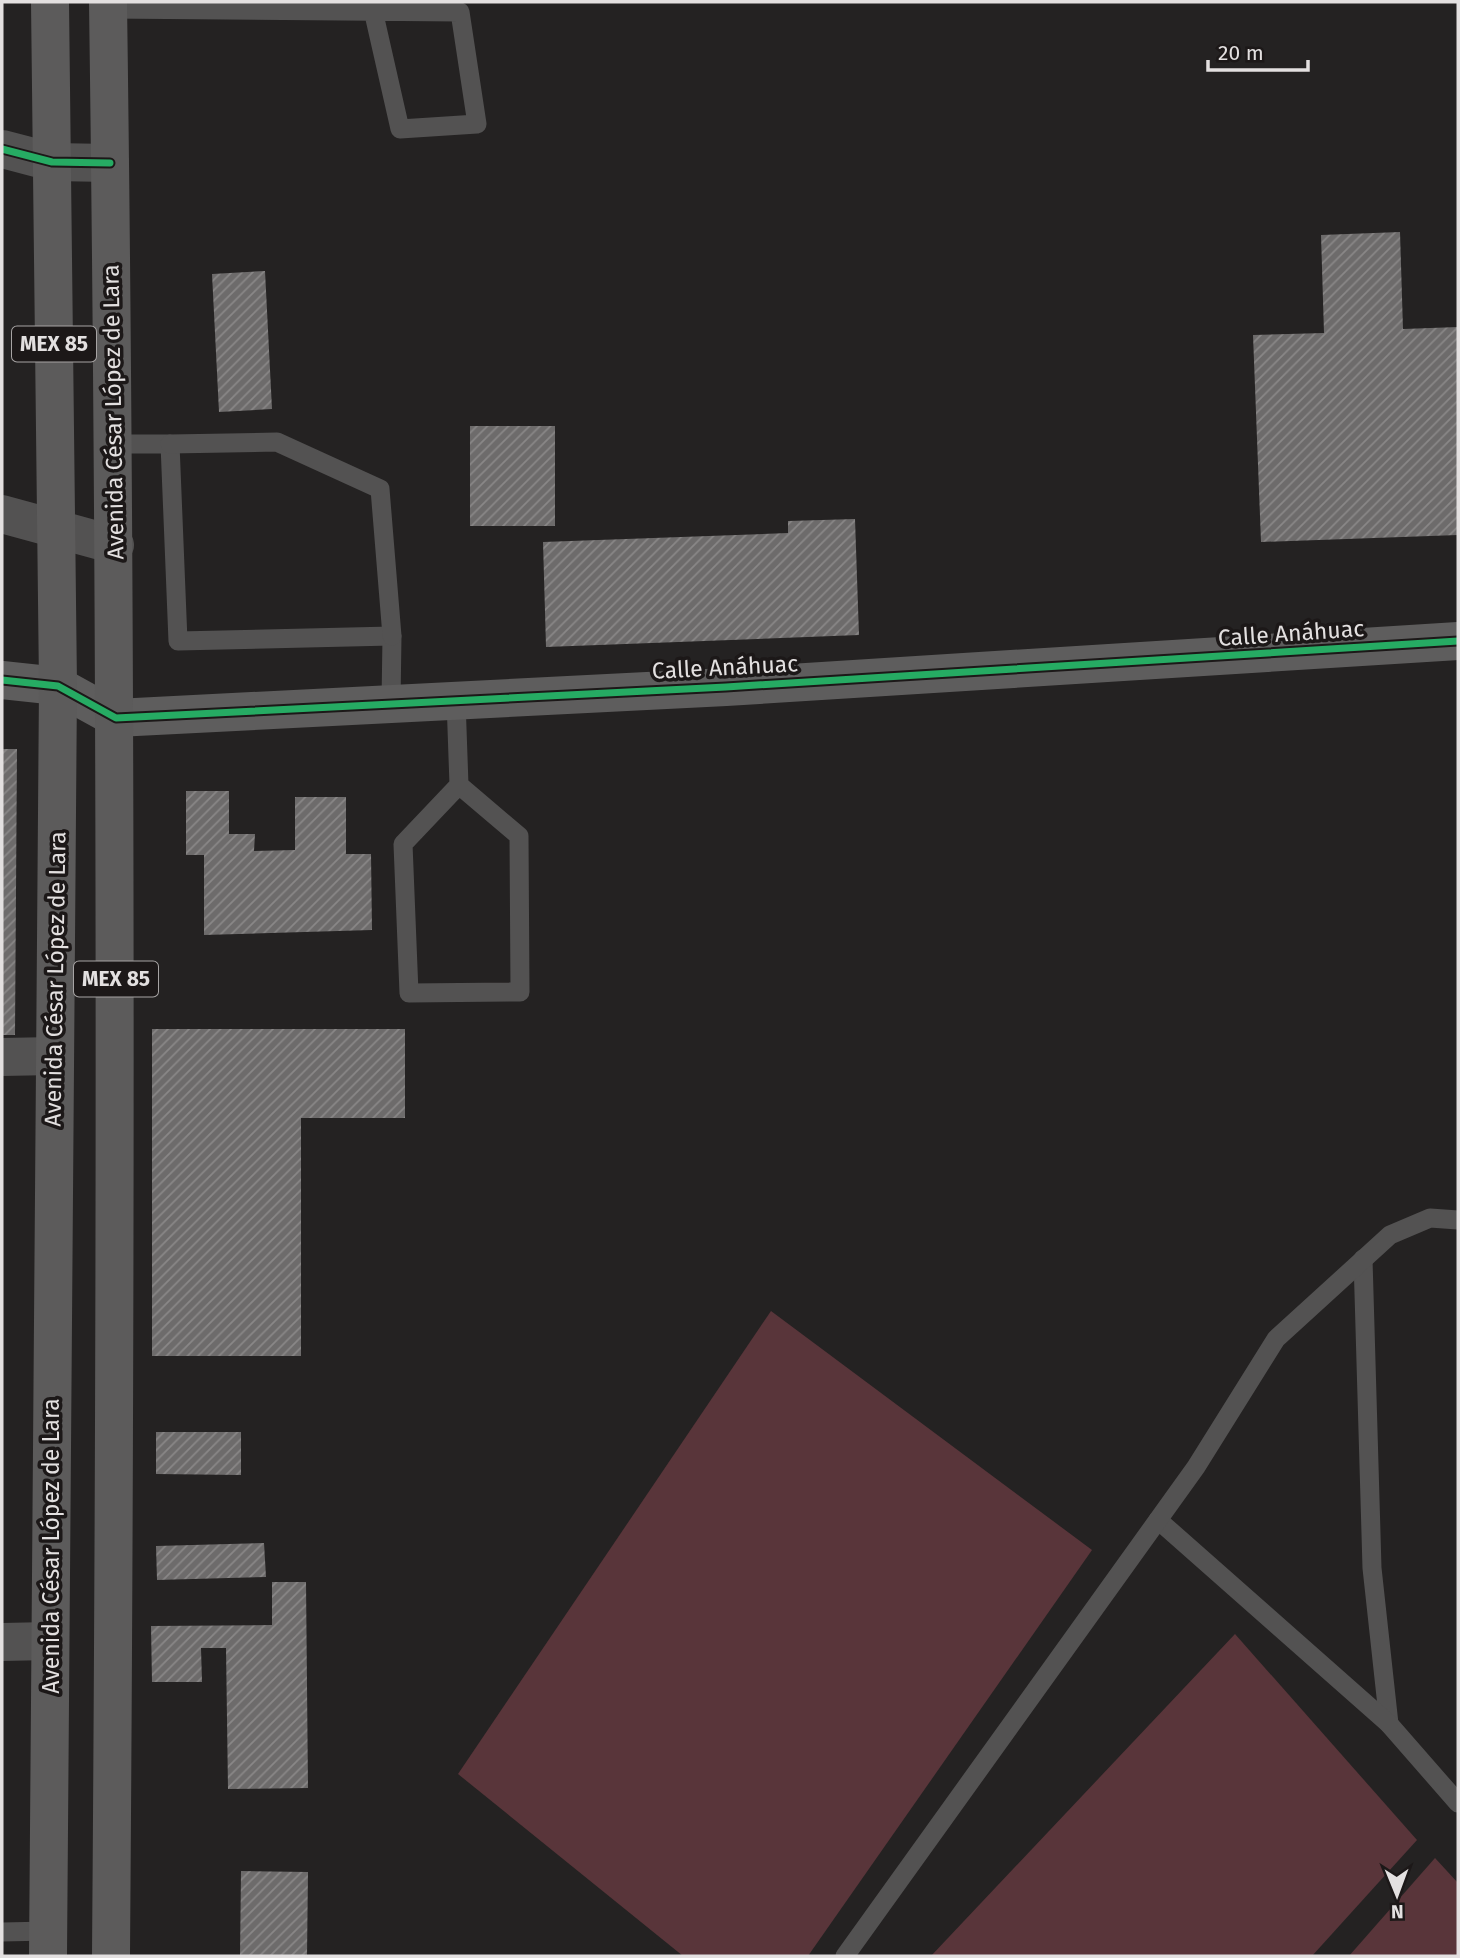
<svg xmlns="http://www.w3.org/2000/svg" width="1460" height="1958" font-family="'Fira Sans',sans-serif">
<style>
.park{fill:#59353a}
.building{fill:url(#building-hatch)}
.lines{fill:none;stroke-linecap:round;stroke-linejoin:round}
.lane{stroke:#535252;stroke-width:19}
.street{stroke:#535252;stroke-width:38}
.secondary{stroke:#5e5d5d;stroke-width:38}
.primary{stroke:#5c5b5b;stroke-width:38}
.cycleway-casing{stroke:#1c1818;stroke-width:11}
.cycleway{stroke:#26ab63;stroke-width:7}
.labels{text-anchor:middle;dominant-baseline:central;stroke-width:7;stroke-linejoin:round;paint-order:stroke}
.shield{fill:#1c1818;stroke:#a7a4a4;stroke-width:2}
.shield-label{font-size:21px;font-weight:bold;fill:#e3e0e0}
.street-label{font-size:23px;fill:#e3e0e0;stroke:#1c1818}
</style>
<defs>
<pattern id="building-hatch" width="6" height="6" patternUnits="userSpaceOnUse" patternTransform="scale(1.75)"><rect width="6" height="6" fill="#6d6b6b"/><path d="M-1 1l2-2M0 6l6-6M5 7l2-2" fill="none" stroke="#898787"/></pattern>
</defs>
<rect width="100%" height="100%" fill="#242222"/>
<g class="park">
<polygon points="771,1311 1092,1550 808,1956 683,1956 458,1774"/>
<polygon points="1235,1634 1417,1840 1312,1956 931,1956"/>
<polygon points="1435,1858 1458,1883 1458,1956 1349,1956"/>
</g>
<g class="building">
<polygon points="1400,232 1403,329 1458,327 1458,535 1261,542 1253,335 1324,333 1321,235"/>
<polygon points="265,271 272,409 219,412 212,274"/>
<rect x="470" y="426" width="85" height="100"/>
<polygon points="855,519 859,635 546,647 543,542 788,533 788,521"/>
<polygon points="2,749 17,749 15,1035 2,1035"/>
<polygon points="186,791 229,791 229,834 255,834 254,851 295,850 295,797 346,797 346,854 371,854 372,930 204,935 204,855 186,855"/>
<polygon points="152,1029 405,1029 405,1118 301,1118 301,1356 152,1356"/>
<polygon points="156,1432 241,1432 241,1475 156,1474"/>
<polygon points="264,1543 266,1577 157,1580 156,1546"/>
<polygon points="272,1582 306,1582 308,1788 228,1789 226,1648 201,1648 202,1682 152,1682 151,1626 272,1625"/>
<polygon points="241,1871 308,1872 307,1956 240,1956"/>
</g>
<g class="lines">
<g class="lane">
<polyline points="108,9 460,12 477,124 400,129 373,10"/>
<polyline points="113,444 170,444 178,641 392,636 391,702"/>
<polyline points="170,444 277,442 380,489 392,636"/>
<polyline points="456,700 459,785 403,844 409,993 520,992 519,836 459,785"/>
<polyline points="1363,1259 1372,1568 1389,1724"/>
<polyline points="1158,1520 1389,1724 1458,1803"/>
<polyline points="2,1932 49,1931"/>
<polyline points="845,1956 1196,1467 1276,1339 1390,1235 1430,1218 1458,1220"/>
</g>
<g class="street">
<polyline points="2,149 52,162 110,163"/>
<polyline points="2,514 115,545"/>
<polyline points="2,1057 54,1056"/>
<polyline points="2,1642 50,1641"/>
</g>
<polyline class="secondary" points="2,680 58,686 116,718 726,687 1458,641"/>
<g class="primary">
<path d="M108,2C117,653 116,1305 111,1956"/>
<polyline points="48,1956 58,686 50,2"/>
</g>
<g class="cycleway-casing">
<g id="cycleway">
<polyline points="2,149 52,162 110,163"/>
<polyline points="2,680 58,686 116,718 726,687 1458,641"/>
</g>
</g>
<use href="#cycleway" class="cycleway"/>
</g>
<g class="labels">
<g class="shield">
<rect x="12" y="326.5" width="84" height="35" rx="5"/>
<rect x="74" y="961.5" width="84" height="35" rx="5"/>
</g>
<g class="shield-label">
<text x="54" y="344">MEX 85</text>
<text x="116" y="979">MEX 85</text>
</g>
<g class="street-label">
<text transform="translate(113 412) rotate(-91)">Avenida César López de Lara</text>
<text transform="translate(1291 633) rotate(-4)">Calle Anáhuac</text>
<text transform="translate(725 667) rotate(-3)">Calle Anáhuac</text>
<text transform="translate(55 979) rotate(-89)">Avenida César López de Lara</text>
<text transform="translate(51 1546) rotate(-90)">Avenida César López de Lara</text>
</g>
</g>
<rect width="1460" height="1958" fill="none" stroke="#e3e0e0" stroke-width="7"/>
<g transform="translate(1397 1895) rotate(179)" stroke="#1c1818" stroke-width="5" paint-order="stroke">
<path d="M0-5L12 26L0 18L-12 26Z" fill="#e3e0e0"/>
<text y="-10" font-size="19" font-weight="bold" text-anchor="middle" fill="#e3e0e0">N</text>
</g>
<path d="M1208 60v10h100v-10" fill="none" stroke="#e3e0e0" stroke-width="3.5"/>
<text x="1218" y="60" font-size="21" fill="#e3e0e0" stroke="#1c1818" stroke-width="5" paint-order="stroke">20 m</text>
</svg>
